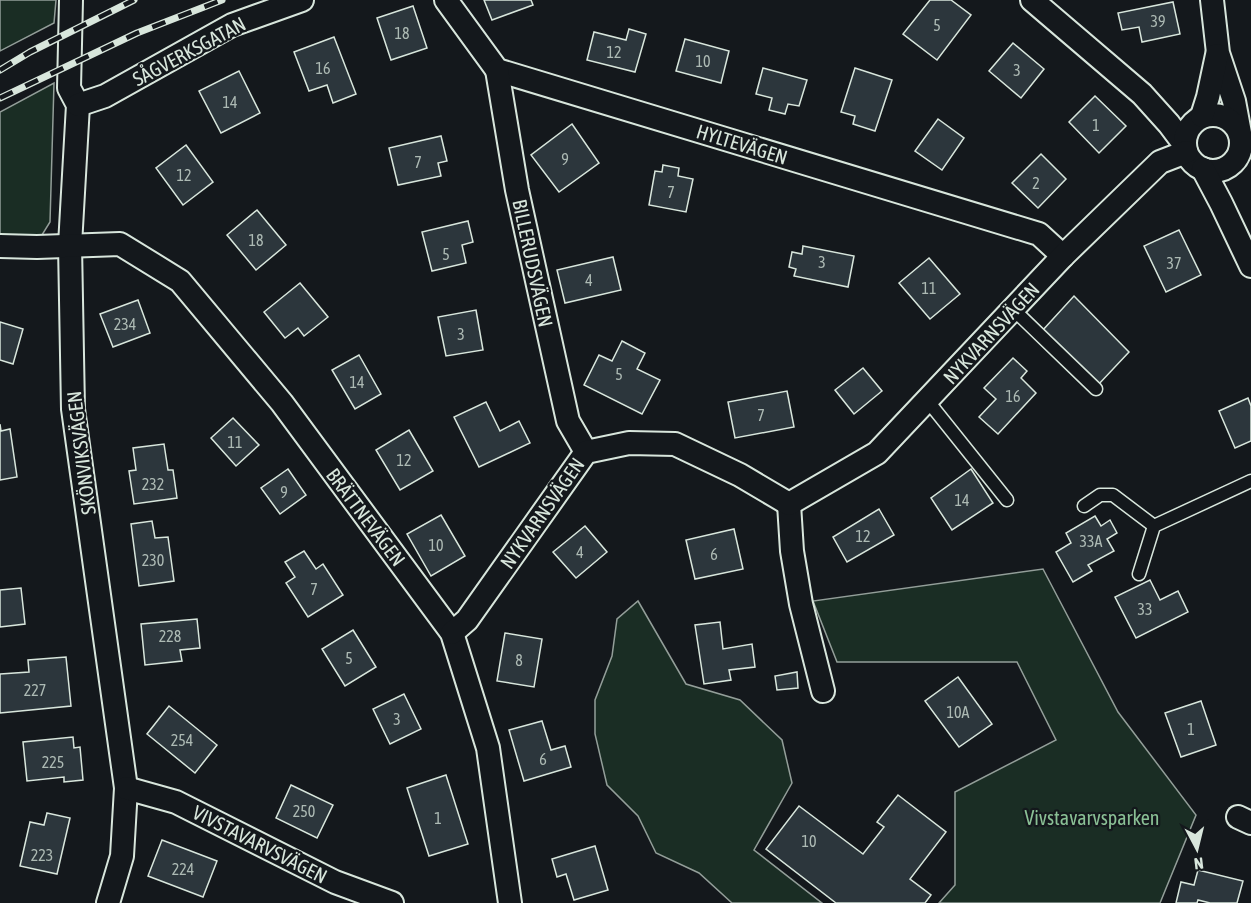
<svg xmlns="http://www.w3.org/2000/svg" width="1251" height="903" font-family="'Asap Condensed',sans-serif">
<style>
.green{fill:#1a2d24;stroke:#939e99;stroke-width:1.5}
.building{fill:#2c363c;stroke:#d8e6dc;stroke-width:1.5}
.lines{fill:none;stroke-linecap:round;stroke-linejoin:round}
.lane-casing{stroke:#d8e6dc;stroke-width:15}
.street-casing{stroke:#d8e6dc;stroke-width:26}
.lane{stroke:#14181c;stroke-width:12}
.street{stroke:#14181c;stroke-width:22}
.rail-casing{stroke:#d8e6dc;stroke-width:7}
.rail{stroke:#14181c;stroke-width:4.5;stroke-dasharray:14;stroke-linecap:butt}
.labels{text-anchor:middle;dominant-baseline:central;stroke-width:4.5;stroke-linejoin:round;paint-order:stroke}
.number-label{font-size:16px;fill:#adbab4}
.street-label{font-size:20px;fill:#d8e6dc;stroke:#14181c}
.park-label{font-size:20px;fill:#8ac095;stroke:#14181c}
</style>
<rect width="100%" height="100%" fill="#14181c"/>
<g class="green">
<polygon points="0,0 56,0 54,23 0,51"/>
<polygon points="54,83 50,222 42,235 26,244 0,238 0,112"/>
<polygon points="1043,569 1118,712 1196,815 1160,903 939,903 955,885 955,792 1056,740 1017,662 837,662 813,601"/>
<polygon points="638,601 686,684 740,700 782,740 792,783 754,850 822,903 732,903 699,873 656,853 638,816 607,785 595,734 595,700 612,656 617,619"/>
</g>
<g class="building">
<polygon points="484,0 531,0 533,5 492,20"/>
<polygon points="930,0 951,0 971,15 937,60 903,34"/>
<polygon points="1173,2 1180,34 1142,42 1139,27 1122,30 1118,13"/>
<polygon points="413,6 427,48 391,60 377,18"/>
<polygon points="629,29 646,34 635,72 587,60 594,32 626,40"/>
<polygon points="334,37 356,94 333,103 327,85 309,91 294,52"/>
<polygon points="685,39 729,51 721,83 676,71"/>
<polygon points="1013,43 1044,69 1021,98 989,71"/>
<polygon points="763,68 807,80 799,106 788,104 785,114 769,110 772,98 756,94"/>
<polygon points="855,68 892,80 875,131 853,124 855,116 841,112"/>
<polygon points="239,71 260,113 221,133 199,91"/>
<polygon points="1095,96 1126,126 1099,153 1069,122"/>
<polygon points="938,119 964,138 942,170 915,151"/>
<polygon points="572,124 599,163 559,192 531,155"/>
<polygon points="441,136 447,161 438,163 441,176 398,185 389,148"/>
<polygon points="186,145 213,182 183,205 156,168"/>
<polygon points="1041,154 1066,179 1038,208 1012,183"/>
<polygon points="663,165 679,168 678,176 693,179 686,212 649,205 655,171 662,172"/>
<polygon points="257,210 286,245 256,270 227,235"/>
<polygon points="468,221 473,242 462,245 466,263 432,271 422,232"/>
<polygon points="1179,230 1201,275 1166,292 1144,246"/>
<polygon points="803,246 854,256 848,287 794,276 796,269 789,267 792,252 802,254"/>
<polygon points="613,257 621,290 565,303 557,270"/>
<polygon points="929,258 960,294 930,319 899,283"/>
<polygon points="300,283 328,317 304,336 298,328 285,338 264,312"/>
<polygon points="1074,296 1129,352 1098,385 1042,331"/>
<polygon points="138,300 150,333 113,347 100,314"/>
<polygon points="476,310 483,350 446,356 438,317"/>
<polygon points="0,322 23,329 13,364 0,360"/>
<polygon points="622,341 645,353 637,369 660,380 642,414 584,385 599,355 612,361"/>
<polygon points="359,355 381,394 355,409 332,370"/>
<polygon points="1013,358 1027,371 1021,378 1036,393 998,434 979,417 996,399 984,388"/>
<polygon points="863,368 882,391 854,414 835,390"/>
<polygon points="787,391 794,427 735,438 728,402"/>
<polygon points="1248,398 1251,406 1251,441 1235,448 1219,411"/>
<polygon points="486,402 500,431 519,421 530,443 479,467 454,417"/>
<polygon points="233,418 259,445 236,466 211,438"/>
<polygon points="0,424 1,431 10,429 17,477 0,480"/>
<polygon points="409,430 433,471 400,490 376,450"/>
<polygon points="164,444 168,470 173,470 177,498 134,504 129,471 136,470 133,448"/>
<polygon points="288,469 306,495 280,514 261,488"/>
<polygon points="971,469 993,503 952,530 931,498"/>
<polygon points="879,509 894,535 847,562 833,537"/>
<polygon points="441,515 465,556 431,576 407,534"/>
<polygon points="1095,516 1101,526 1110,520 1117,533 1107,539 1114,551 1088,565 1092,571 1073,582 1056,552 1071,543 1066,533"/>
<polygon points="152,521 155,538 168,537 174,581 139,586 131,524"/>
<polygon points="585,526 607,552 576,578 553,552"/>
<polygon points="734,529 743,569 695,579 686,540"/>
<polygon points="304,551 316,569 323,564 343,595 308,617 286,583 295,577 285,562"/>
<polygon points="1150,580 1160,600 1178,591 1188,612 1136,638 1115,597"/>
<polygon points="21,588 25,624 0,627 0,590"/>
<polygon points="197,619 200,648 180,650 182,661 145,665 141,624"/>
<polygon points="720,622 723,649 752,644 755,667 729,670 731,680 704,684 695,625"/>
<polygon points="353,630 376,667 345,686 322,649"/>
<polygon points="505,633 542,639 534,687 497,681"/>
<polygon points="66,657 71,706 0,713 0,674 29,672 28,660"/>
<polygon points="797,672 798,688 777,690 775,676"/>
<polygon points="958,677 992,724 959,747 925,701"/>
<polygon points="404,694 421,729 390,744 373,709"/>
<polygon points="1201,701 1216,745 1181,757 1165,713"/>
<polygon points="169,706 217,745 195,773 147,734"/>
<polygon points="542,721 551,750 565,746 571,767 524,781 509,730"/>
<polygon points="73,737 74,748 80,747 83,780 64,782 64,777 27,781 23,742"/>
<polygon points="446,775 468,844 429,856 407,788"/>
<polygon points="291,785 333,805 317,838 276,818"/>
<polygon points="898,795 946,832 910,879 931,895 925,903 836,903 766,849 799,806 863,854 884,827 877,822"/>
<polygon points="47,813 70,818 57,874 20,866 30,822 44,825"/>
<polygon points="162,840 217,861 203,897 148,876"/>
<polygon points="595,846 608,890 574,900 566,874 557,877 552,859"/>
<polygon points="1198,870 1243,881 1237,903 1210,903 1198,900 1197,903 1176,903 1181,882 1194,885"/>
</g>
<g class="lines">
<g class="lane-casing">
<g id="lane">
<polyline points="1013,309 1096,389"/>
<polyline points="927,400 1007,500"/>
<polyline points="1084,506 1100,495 1113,495 1154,526"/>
<polyline points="1139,574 1154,526 1251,481"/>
</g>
</g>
<g class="street-casing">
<g id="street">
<polyline points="71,0 69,88 78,105 70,245 73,409 126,788 122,856 108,903"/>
<polyline points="446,0 497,70 1039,234 1063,256"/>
<polyline points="1032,0 1142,94 1169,124 1184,144"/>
<polyline points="1212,0 1218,53 1234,101 1240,133"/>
<polyline points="497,70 517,190 568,421 586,452"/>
<polyline points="78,105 105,96 232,25 302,0"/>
<circle cx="1213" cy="143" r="28"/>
<polyline points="1202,116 1208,97 1217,55"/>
<polyline points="1203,169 1221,203 1251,266"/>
<polyline points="0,246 37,247 120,244 180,281 282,403 452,633 488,748 510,903"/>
<polyline points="789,504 792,551 801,604 823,691"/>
<polyline points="452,633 467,620 586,452 629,443 675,444 740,475 789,504 877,453 1063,256 1160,162 1186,152"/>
<polyline points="126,788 176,802 335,882 392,903"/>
<polyline points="1238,817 1251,823"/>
</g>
</g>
<use href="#lane" class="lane"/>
<use href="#street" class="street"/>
<g class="rail-casing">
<g id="rail">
<polyline points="0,70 30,52 134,0"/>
<polyline points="0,98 137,33 222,0"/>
</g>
</g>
<use href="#rail" class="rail"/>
</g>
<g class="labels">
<g class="number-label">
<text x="1158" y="21">39</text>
<text x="937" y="25">5</text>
<text x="402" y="33">18</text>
<text x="614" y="52">12</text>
<text x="703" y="61">10</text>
<text x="323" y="68">16</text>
<text x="1017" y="70">3</text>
<text x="230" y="102">14</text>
<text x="1096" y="125">1</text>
<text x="565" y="159">9</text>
<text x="418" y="162">7</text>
<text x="184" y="175">12</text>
<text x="1036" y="183">2</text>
<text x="671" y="192">7</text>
<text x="256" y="240">18</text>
<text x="446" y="254">5</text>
<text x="822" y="262">3</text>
<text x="1174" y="263">37</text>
<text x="589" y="280">4</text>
<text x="929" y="288">11</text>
<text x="125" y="324">234</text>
<text x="461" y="334">3</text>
<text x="619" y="374">5</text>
<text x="357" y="382">14</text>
<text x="1013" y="396">16</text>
<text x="761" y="415">7</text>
<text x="235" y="442">11</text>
<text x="404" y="460">12</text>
<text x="153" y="484">232</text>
<text x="284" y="492">9</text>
<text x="962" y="500">14</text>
<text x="863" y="536">12</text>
<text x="1091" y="541">33A</text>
<text x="436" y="545">10</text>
<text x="580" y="552">4</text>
<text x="714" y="554">6</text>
<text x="153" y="560">230</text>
<text x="314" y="589">7</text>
<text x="1145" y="609">33</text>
<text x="170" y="636">228</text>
<text x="349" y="658">5</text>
<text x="519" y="660">8</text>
<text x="35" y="690">227</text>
<text x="958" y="712">10A</text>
<text x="397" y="719">3</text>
<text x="1191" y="729">1</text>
<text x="182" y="740">254</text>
<text x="543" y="759">6</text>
<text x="53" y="762">225</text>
<text x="304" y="811">250</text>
<text x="438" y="818">1</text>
<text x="809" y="841">10</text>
<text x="42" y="855">223</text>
<text x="183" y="869">224</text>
</g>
<g class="street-label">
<text transform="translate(189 51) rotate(-28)">SÅGVERKSGATAN</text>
<text transform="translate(742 144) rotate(17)">HYLTEVÄGEN</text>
<text transform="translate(533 263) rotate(78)">BILLERUDSVÄGEN</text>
<text transform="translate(991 333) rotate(-47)">NYKVARNSVÄGEN</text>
<text transform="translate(81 453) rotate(-97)">SKÖNVIKSVÄGEN</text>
<text transform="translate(542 513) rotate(-55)">NYKVARNSVÄGEN</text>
<text transform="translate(366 517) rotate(53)">BRÄTTNEVÄGEN</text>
<text transform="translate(260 844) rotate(27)">VIVSTAVARVSVÄGEN</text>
</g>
<g class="park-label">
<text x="1092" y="817">Vivstavarvsparken</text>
</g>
</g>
<g transform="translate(1197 849) rotate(173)" stroke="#14181c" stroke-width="4.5" paint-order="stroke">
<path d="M0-4.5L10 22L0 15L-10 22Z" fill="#d8e6dc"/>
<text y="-9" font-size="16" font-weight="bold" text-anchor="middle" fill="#d8e6dc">N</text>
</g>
</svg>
